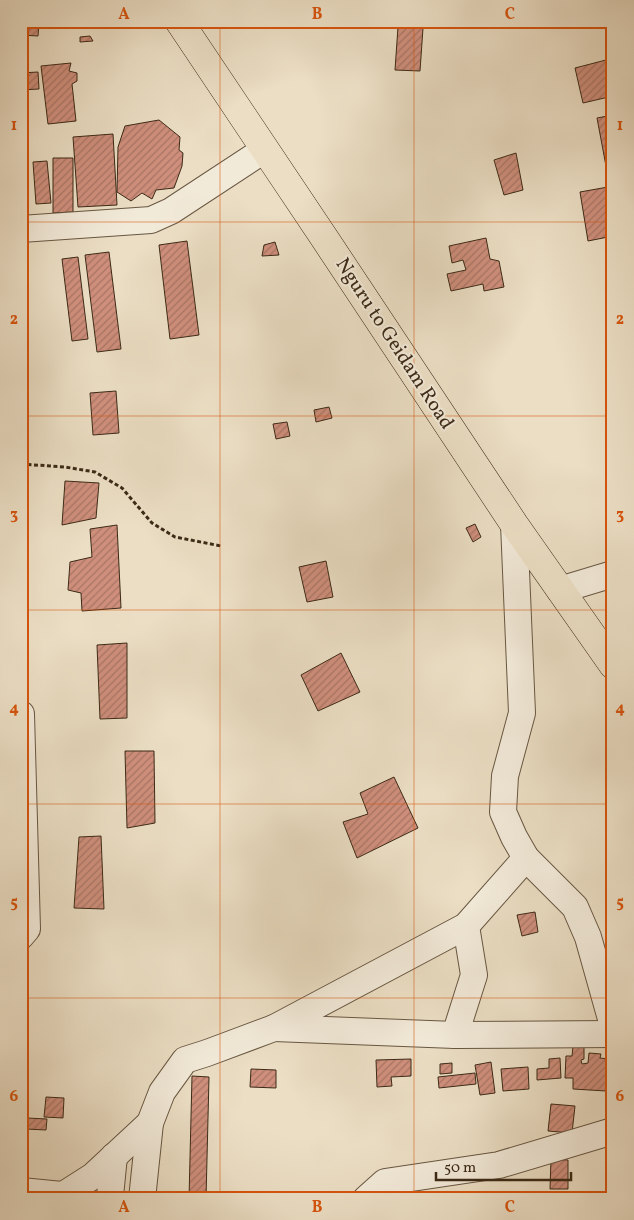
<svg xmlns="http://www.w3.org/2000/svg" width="634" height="1220" font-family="Vollkorn,serif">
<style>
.building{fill:url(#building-hatch);stroke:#3c2a17}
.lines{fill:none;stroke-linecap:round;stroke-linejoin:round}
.minor-casing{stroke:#685742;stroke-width:28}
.major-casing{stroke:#3c2a17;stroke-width:29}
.path{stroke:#3c2a17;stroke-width:3;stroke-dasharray:4 2.5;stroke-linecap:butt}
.minor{stroke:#f2ead9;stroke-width:26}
.major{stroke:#ebdec4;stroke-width:28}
.grid{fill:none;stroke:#d7540d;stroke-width:1;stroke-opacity:0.55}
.labels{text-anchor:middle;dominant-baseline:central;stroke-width:4;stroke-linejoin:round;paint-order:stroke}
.street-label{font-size:20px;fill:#3c2a17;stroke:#f2ead9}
.neatline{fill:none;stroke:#d7540d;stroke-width:2}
.grid-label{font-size:16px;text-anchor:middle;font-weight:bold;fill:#d7540d}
</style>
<defs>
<pattern id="building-hatch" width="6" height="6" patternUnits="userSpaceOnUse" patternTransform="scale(1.25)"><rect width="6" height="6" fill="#cf8f7c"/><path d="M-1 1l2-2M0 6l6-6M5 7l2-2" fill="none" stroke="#a97565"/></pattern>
</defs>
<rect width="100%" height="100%" fill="#ebdec4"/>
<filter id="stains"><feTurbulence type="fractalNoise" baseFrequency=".004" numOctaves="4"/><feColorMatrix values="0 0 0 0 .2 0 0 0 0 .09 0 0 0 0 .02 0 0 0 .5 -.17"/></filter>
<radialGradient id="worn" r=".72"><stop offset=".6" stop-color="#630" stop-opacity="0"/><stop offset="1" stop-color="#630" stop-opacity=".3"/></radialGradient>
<g class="building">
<polygon points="21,21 39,23 38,36 21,35"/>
<polygon points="398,27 423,28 420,71 395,70"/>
<polygon points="90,36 93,41 80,42 80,37"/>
<polygon points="606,60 613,89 613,96 583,103 575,68"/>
<polygon points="71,63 69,71 77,73 77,81 72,84 76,121 48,124 41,66"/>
<polygon points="38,72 39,89 21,90 21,73"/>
<polygon points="613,115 613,165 606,166 597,118"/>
<polygon points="159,120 180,137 179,150 183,153 182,166 174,188 156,190 152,199 142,193 131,201 117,192 118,147 125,126"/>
<polygon points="113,134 117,205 78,207 73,137"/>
<polygon points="516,153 523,190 504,195 494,160"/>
<polygon points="53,158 73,158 73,212 53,213"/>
<polygon points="47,161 51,203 36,204 33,162"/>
<polygon points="21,168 24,206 21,206"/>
<polygon points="608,187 613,212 613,236 588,241 580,192"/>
<polygon points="486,238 490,259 499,261 504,287 484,291 483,284 451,291 447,274 466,270 463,260 452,263 449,246"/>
<polygon points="187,241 199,335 170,339 159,245"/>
<polygon points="275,242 279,255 262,256 264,245"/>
<polygon points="109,252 121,349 97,352 85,255"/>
<polygon points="78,257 88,339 72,341 62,259"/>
<polygon points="116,391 119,433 93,435 90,393"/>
<polygon points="329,407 332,418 316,422 314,410"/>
<polygon points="287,422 290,436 276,439 273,424"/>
<polygon points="65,481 99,483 96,518 62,525"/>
<polygon points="475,524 481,537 473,542 466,528"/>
<polygon points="117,525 121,608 82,611 81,593 68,590 70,562 92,557 90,529"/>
<polygon points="326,561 333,597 307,602 299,567"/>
<polygon points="127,643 127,718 100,719 97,645"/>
<polygon points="341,653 360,692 318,711 301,675"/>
<polygon points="125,751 154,751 155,823 127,828"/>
<polygon points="394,777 418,828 357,858 343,822 368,814 360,793"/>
<polygon points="101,836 104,909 74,908 79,837"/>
<polygon points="535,912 538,932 522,936 517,915"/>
<polygon points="573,1046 584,1047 584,1059 581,1060 582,1064 588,1063 589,1053 601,1054 600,1058 608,1059 606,1091 573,1089 573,1078 565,1078 566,1056 572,1056"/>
<polygon points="560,1058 561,1078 537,1080 537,1069 549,1068 549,1059"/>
<polygon points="411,1059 411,1076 391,1077 392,1086 377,1087 376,1060"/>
<polygon points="491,1062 495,1093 480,1095 475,1065"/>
<polygon points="452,1063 452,1073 440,1074 440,1064"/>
<polygon points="528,1067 529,1089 503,1091 501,1069"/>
<polygon points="251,1069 276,1070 276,1088 250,1087"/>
<polygon points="475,1073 476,1084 439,1088 438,1077"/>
<polygon points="192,1076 209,1077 206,1199 189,1199"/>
<polygon points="46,1097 64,1098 63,1118 44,1117"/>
<polygon points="551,1104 575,1106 572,1133 548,1131"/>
<polygon points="27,1118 47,1119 46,1130 26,1129"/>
<polygon points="551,1159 568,1160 568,1189 550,1189"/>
</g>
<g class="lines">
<g class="minor-casing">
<g id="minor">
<polyline points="21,229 151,220 171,211 264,150"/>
<polyline points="514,524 522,713 505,776 503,812 514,837 526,858 575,907 588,937 613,1026"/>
<polyline points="560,590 613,574"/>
<polyline points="21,714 27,929 21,936"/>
<polyline points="274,1028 455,1035 613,1034"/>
<polyline points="455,1035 474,975 466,926"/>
<polyline points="21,1191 62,1195"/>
<polyline points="57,1199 93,1176 150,1123"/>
<polyline points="108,1199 110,1196 114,1156"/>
<polyline points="142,1199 150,1123 162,1092 185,1060 207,1053 274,1028 466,926 526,858"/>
<polyline points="366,1199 385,1182 499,1165 613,1131"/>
</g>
</g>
<g class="major-casing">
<polyline id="major" points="179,21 325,239 514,524 613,665"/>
</g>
<polyline class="path" points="21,464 65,467 95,472 122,488 152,523 175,537 221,546"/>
<use href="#minor" class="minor"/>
<use href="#major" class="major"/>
</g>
<path class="grid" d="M220,21V1199M414,21V1199M21,222H613M21,416H613M21,610H613M21,804H613M21,998H613"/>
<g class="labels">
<g class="street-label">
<text transform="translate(394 344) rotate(57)">Nguru to Geidam Road</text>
</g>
</g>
<rect width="634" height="1220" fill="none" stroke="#ebdec4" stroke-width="55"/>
<path d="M436 1172v8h135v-8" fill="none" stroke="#3c2a17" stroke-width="2.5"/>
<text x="444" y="1172" font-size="15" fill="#3c2a17" stroke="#f2ead9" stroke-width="4" paint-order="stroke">50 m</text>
<rect x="28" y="28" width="578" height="1164" class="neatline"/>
<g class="grid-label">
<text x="124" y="19">A</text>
<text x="317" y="19">B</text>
<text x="510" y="19">C</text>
<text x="14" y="130">1</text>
<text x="620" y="130">1</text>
<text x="14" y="324">2</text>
<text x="620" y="324">2</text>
<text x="14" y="519">3</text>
<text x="620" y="519">3</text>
<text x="14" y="713">4</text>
<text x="620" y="713">4</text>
<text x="14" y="907">5</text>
<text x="620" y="907">5</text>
<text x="14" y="1101">6</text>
<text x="620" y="1101">6</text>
<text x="124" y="1212">A</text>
<text x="317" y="1212">B</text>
<text x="510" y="1212">C</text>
</g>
<rect width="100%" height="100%" filter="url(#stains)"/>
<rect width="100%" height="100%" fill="url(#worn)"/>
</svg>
